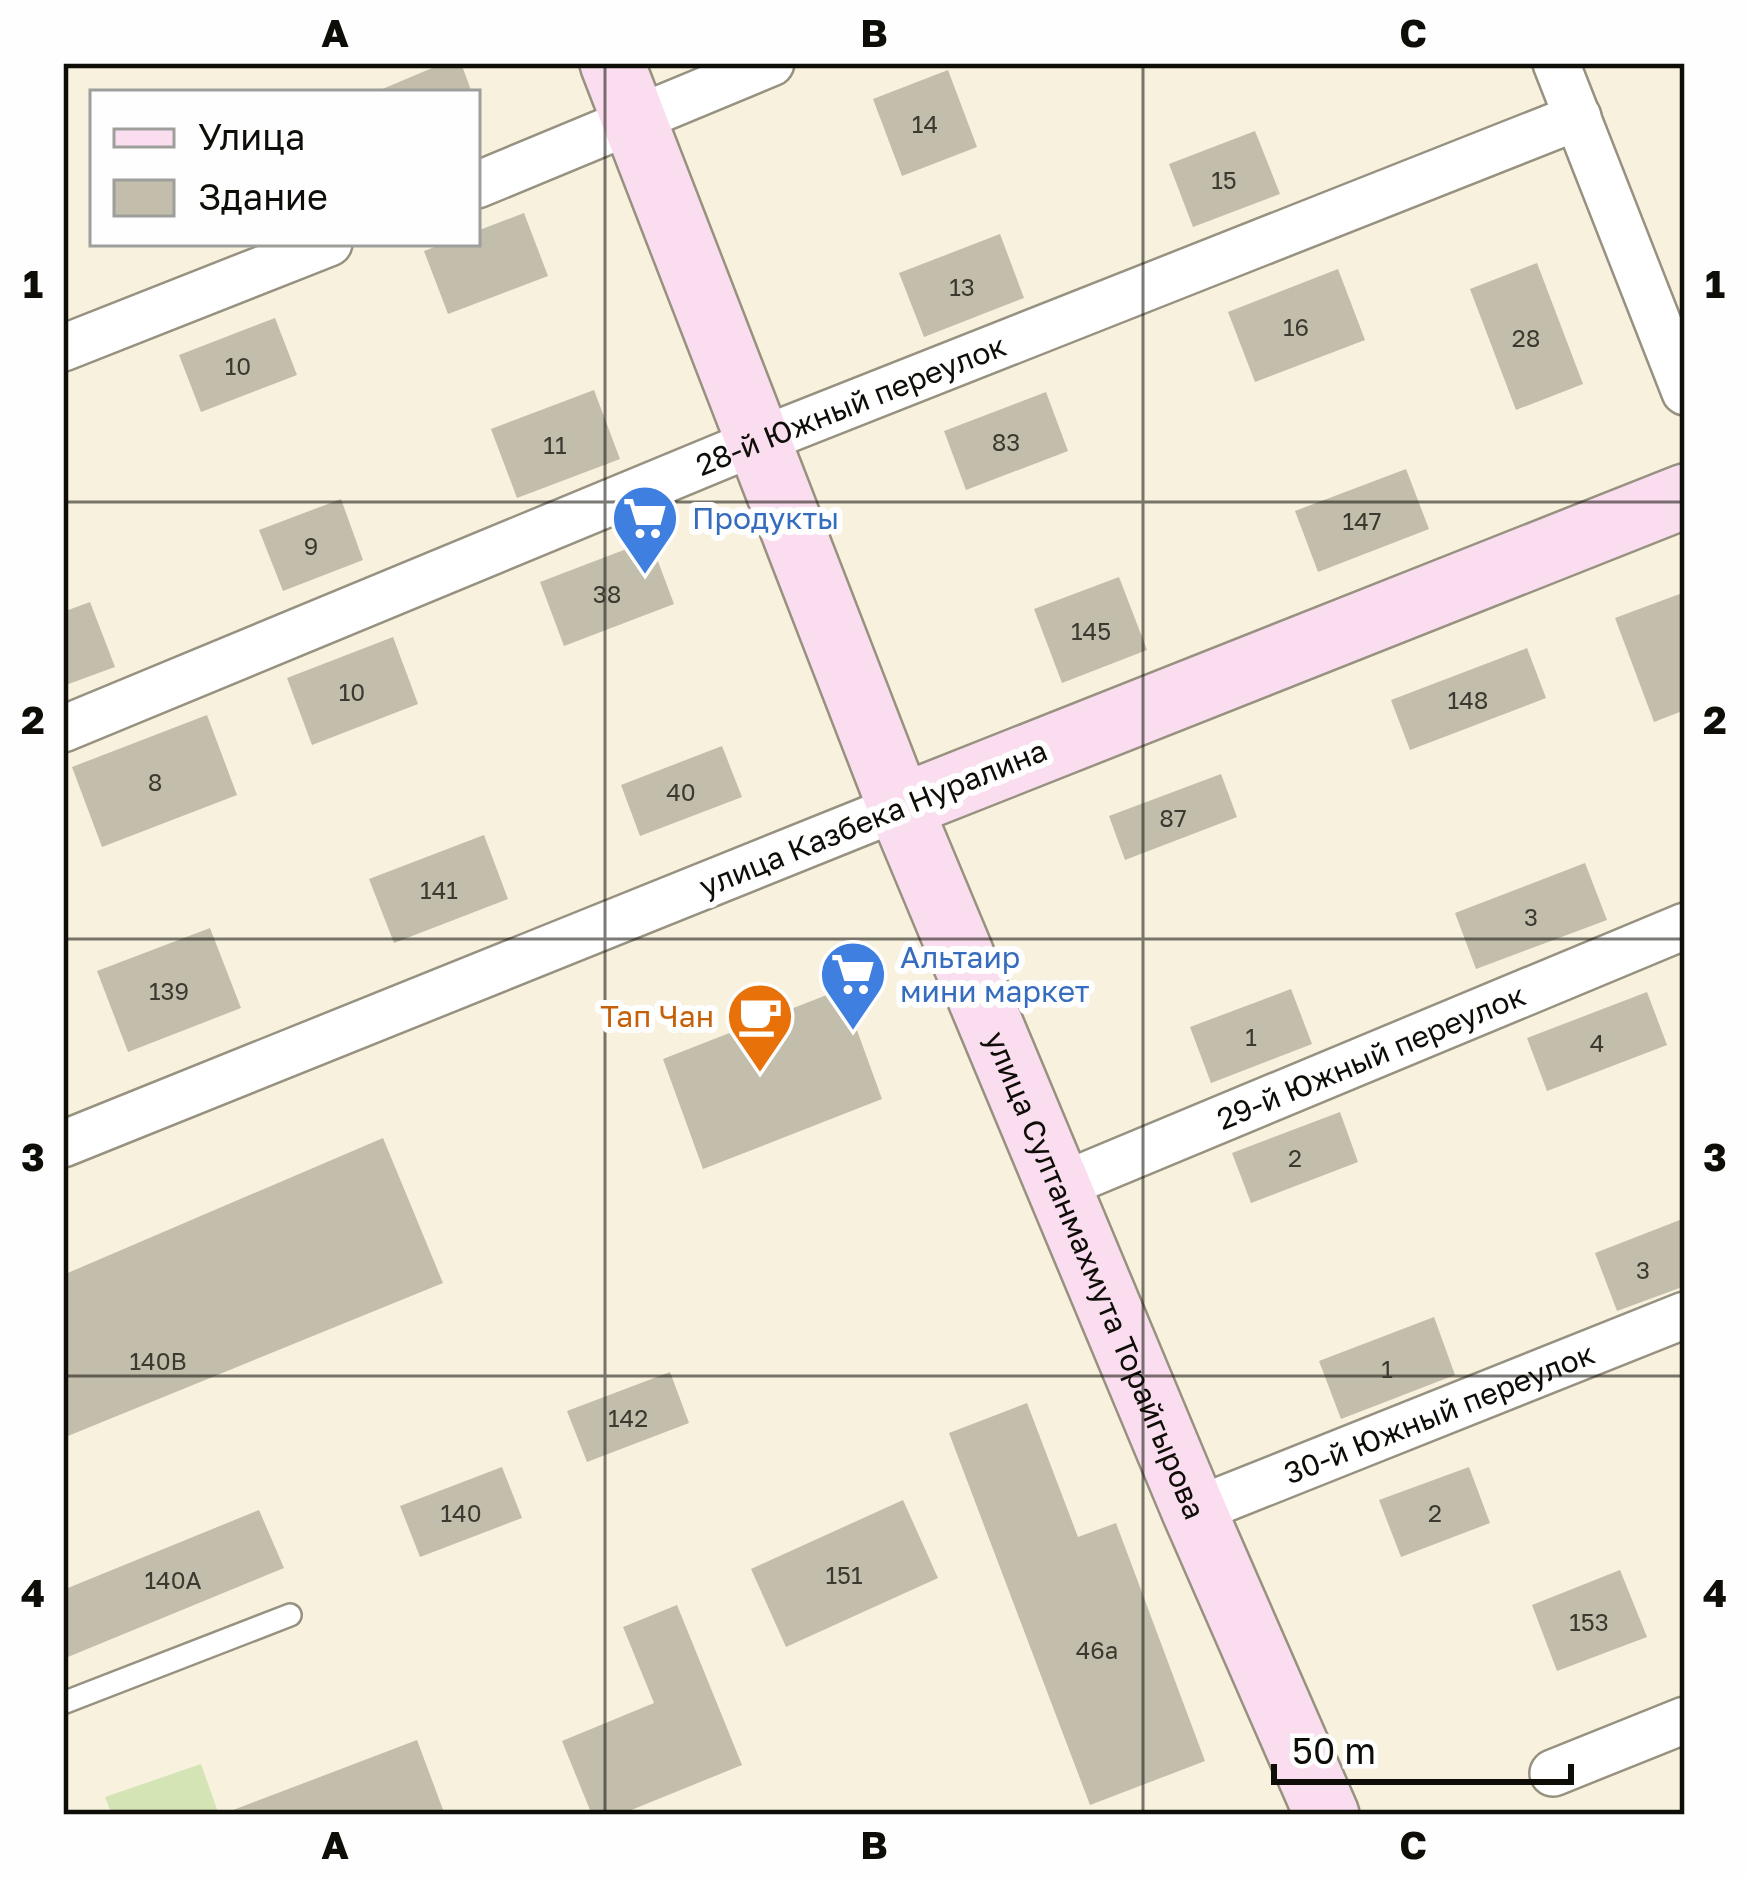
<svg xmlns="http://www.w3.org/2000/svg" width="1748" height="1878" font-family="'Golos Text',sans-serif">
<style>
.green{fill:#d4e4b5}
.building{fill:#c3beab}
.lines{fill:none;stroke-linecap:round;stroke-linejoin:round}
.lane-casing{stroke:#979180;stroke-width:26}
.street-casing{stroke:#979180;stroke-width:50}
.secondary-casing{stroke:#979180;stroke-width:68}
.lane{stroke:#fff;stroke-width:21}
.street{stroke:#fff;stroke-width:45}
.secondary{stroke:#fadef0;stroke-width:63}
.grid{fill:none;stroke:#0f0d07;stroke-width:3;stroke-opacity:0.55}
.labels{text-anchor:middle;dominant-baseline:central;stroke-width:12;stroke-linejoin:round;paint-order:stroke}
.number-label{font-size:24px;fill:#3c3930}
.street-label{font-size:30px;fill:#0f0d07;stroke:#fefefe}
.shop-label{font-size:30px;fill:#366cbe;stroke:#fefefe;text-anchor:start}
.food-label{font-size:30px;fill:#c56008;stroke:#fefefe;text-anchor:end}
.neatline{fill:none;stroke:#0f0d07;stroke-width:4.5}
.grid-label{font-size:39px;text-anchor:middle;font-weight:bold;fill:#0f0d07}
</style>
<rect width="100%" height="100%" fill="#f7f1de"/>
<polygon class="green" points="201,1764 219,1815 112,1815 105,1797"/>
<g class="building">
<polygon points="444,63 461,63 472,93 373,93"/>
<polygon points="948,70 977,147 902,176 873,99"/>
<polygon points="1255,131 1280,194 1193,227 1169,164"/>
<polygon points="524,213 548,276 448,314 424,251 445,243 477,243 477,231"/>
<polygon points="1000,234 1024,298 924,337 899,273"/>
<polygon points="1537,263 1583,384 1516,410 1470,289"/>
<polygon points="1338,269 1365,340 1255,382 1228,312"/>
<polygon points="275,318 297,375 201,412 179,355"/>
<polygon points="594,390 620,459 517,498 491,429"/>
<polygon points="1046,392 1068,451 966,490 944,431"/>
<polygon points="1406,469 1429,529 1318,572 1295,511"/>
<polygon points="341,499 363,560 283,591 259,530"/>
<polygon points="650,540 674,604 564,646 540,582"/>
<polygon points="1119,577 1147,650 1062,683 1034,609"/>
<polygon points="1685,592 1685,710 1654,722 1615,618"/>
<polygon points="90,602 115,667 63,686 63,612"/>
<polygon points="393,637 418,704 312,745 287,678"/>
<polygon points="1527,648 1546,698 1410,750 1391,700"/>
<polygon points="207,715 237,795 102,847 72,767"/>
<polygon points="722,746 742,797 640,836 621,785"/>
<polygon points="1221,774 1237,817 1125,860 1109,816"/>
<polygon points="484,835 508,899 394,943 369,879"/>
<polygon points="1585,863 1607,920 1476,969 1455,913"/>
<polygon points="210,928 241,1008 128,1052 97,971"/>
<polygon points="842,989 882,1099 703,1169 663,1059"/>
<polygon points="1291,989 1312,1044 1211,1083 1190,1027"/>
<polygon points="1647,992 1667,1045 1547,1091 1527,1038"/>
<polygon points="1340,1112 1358,1162 1251,1203 1232,1153"/>
<polygon points="383,1138 443,1283 63,1438 63,1275"/>
<polygon points="1685,1218 1685,1286 1617,1311 1595,1253"/>
<polygon points="1434,1317 1455,1375 1341,1419 1319,1361"/>
<polygon points="670,1372 689,1423 587,1462 567,1411"/>
<polygon points="1027,1403 1078,1537 1116,1523 1205,1761 1090,1805 949,1433"/>
<polygon points="502,1467 522,1518 420,1557 400,1506"/>
<polygon points="1469,1467 1490,1523 1401,1557 1379,1500"/>
<polygon points="903,1500 938,1578 786,1647 751,1569"/>
<polygon points="259,1510 284,1568 63,1659 63,1590"/>
<polygon points="1620,1570 1647,1637 1557,1671 1532,1605"/>
<polygon points="677,1605 742,1765 619,1815 592,1815 562,1741 654,1703 623,1627"/>
<polygon points="417,1740 445,1815 229,1815 228,1812"/>
</g>
<g class="lines">
<g class="lane-casing">
<polyline id="lane" points="63,1703 290,1615"/>
</g>
<g class="street-casing">
<g id="street">
<polyline points="1556,63 1685,392"/>
<polyline points="477,185 771,63"/>
<polyline points="63,348 329,243"/>
<path id="s1" d="M63,729L756,442L1578,117"/>
<polyline points="63,1144 900,807"/>
<path id="s2" d="M1058,1187L1685,926"/>
<path id="s3" d="M1194,1511L1685,1315"/>
<polyline points="1553,1773 1685,1720"/>
</g>
</g>
<g class="secondary-casing">
<g id="secondary">
<path id="s4" d="M612,63L900,807L1194,1511L1327,1815"/>
<polyline points="900,807 1685,496"/>
</g>
</g>
<use href="#lane" class="lane"/>
<use href="#street" class="street"/>
<use href="#secondary" class="secondary"/>
</g>
<path class="grid" d="M605,63V1815M1143,63V1815M63,502H1685M63,939H1685M63,1376H1685"/>
<defs>
<g id="supermarket-pin" transform="scale(3.45)"><path d="M0 17L-7.5 6A9.5 9.5 0 1 1 7.5 6Z" fill="#3f7fe0" stroke="#fefefe"/><path d="M-6-5.5h2.5l.6 2H6L4.5 2H-2.5L-4.4-4H-6ZM-1.5 3.2a1.3 1.3 0 1 0 .1 0ZM3 3.2a1.3 1.3 0 1 0 .1 0Z" fill="#fff"/></g>
<g id="cafe-pin" transform="scale(3.45)"><path d="M0 17L-7.5 6A9.5 9.5 0 1 1 7.5 6Z" fill="#e8710a" stroke="#fefefe"/><path d="M-5.5-4.5H6V0H3Q3 3.5 0 3.5H-2.5Q-5.5 3.5-5.5 0ZM3-3.2v2h1.7v-2ZM-6 4.5H4V6H-6Z" fill="#fff"/></g>
</defs>
<g fill-rule="evenodd">
<use href="#supermarket-pin" x="645" y="518"/>
<use href="#supermarket-pin" x="853" y="974"/>
<use href="#cafe-pin" x="760" y="1016"/>
</g>
<g class="labels">
<g class="number-label">
<text x="925" y="123">14</text>
<text x="1224" y="179">15</text>
<text x="962" y="286">13</text>
<text x="1296" y="326">16</text>
<text x="1526" y="337">28</text>
<text x="238" y="365">10</text>
<text x="1006" y="441">83</text>
<text x="555" y="444">11</text>
<text x="1362" y="520">147</text>
<text x="311" y="545">9</text>
<text x="607" y="593">38</text>
<text x="1091" y="630">145</text>
<text x="352" y="691">10</text>
<text x="1468" y="699">148</text>
<text x="155" y="781">8</text>
<text x="681" y="791">40</text>
<text x="1173" y="817">87</text>
<text x="439" y="889">141</text>
<text x="1531" y="916">3</text>
<text x="169" y="990">139</text>
<text x="1251" y="1036">1</text>
<text x="1597" y="1042">4</text>
<text x="1295" y="1157">2</text>
<text x="1643" y="1269">3</text>
<text x="158" y="1360">140В</text>
<text x="1387" y="1368">1</text>
<text x="628" y="1417">142</text>
<text x="461" y="1512">140</text>
<text x="1435" y="1512">2</text>
<text x="844" y="1574">151</text>
<text x="173" y="1579">140А</text>
<text x="1589" y="1621">153</text>
<text x="1097" y="1649">46а</text>
</g>
<g class="street-label">
<text stroke="none"><textPath href="#s1" startOffset="852">28-й Южный переулок</textPath></text>
<text transform="translate(873 818) rotate(-22)">улица Казбека Нуралина</text>
<text stroke="none"><textPath href="#s2" startOffset="339">29-й Южный переулок</textPath></text>
<text stroke="none"><textPath href="#s4" startOffset="1305">улица Султанмахмута Торайгырова</textPath></text>
<text stroke="none"><textPath href="#s3" startOffset="264">30-й Южный переулок</textPath></text>
</g>
<g class="shop-label">
<text x="692" y="518">Продукты</text>
<text x="900" y="957">Альтаир<tspan x="900" dy="34">мини маркет</tspan></text>
</g>
<g class="food-label">
<text x="714" y="1016">Тап Чан</text>
</g>
</g>
<rect width="1748" height="1878" fill="none" stroke="#fefefe" stroke-width="132"/>
<rect x="90" y="90" width="390" height="156" fill="#fefefe" stroke="#9e9e9b" stroke-width="3"/>
<rect x="114" y="129" width="60" height="18" fill="#fadef0" stroke="#9e9e9b" stroke-width="3"/>
<text x="198" y="150" font-size="36" fill="#0f0d07">Улица</text>
<rect x="114" y="180" width="60" height="36" fill="#c3beab" stroke="#9e9e9b" stroke-width="3"/>
<text x="198" y="210" font-size="36" fill="#0f0d07">Здание</text>
<path d="M1274 1764v18h297v-18" fill="none" stroke="#0f0d07" stroke-width="6"/>
<text x="1292" y="1764" font-size="36" fill="#0f0d07" stroke="#fefefe" stroke-width="9" paint-order="stroke">50 m</text>
<rect x="66" y="66" width="1616" height="1746" class="neatline"/>
<g class="grid-label">
<text x="335" y="47">A</text>
<text x="874" y="47">B</text>
<text x="1413" y="47">C</text>
<text x="33" y="298">1</text>
<text x="1715" y="298">1</text>
<text x="33" y="734">2</text>
<text x="1715" y="734">2</text>
<text x="33" y="1171">3</text>
<text x="1715" y="1171">3</text>
<text x="33" y="1607">4</text>
<text x="1715" y="1607">4</text>
<text x="335" y="1859">A</text>
<text x="874" y="1859">B</text>
<text x="1413" y="1859">C</text>
</g>
</svg>
